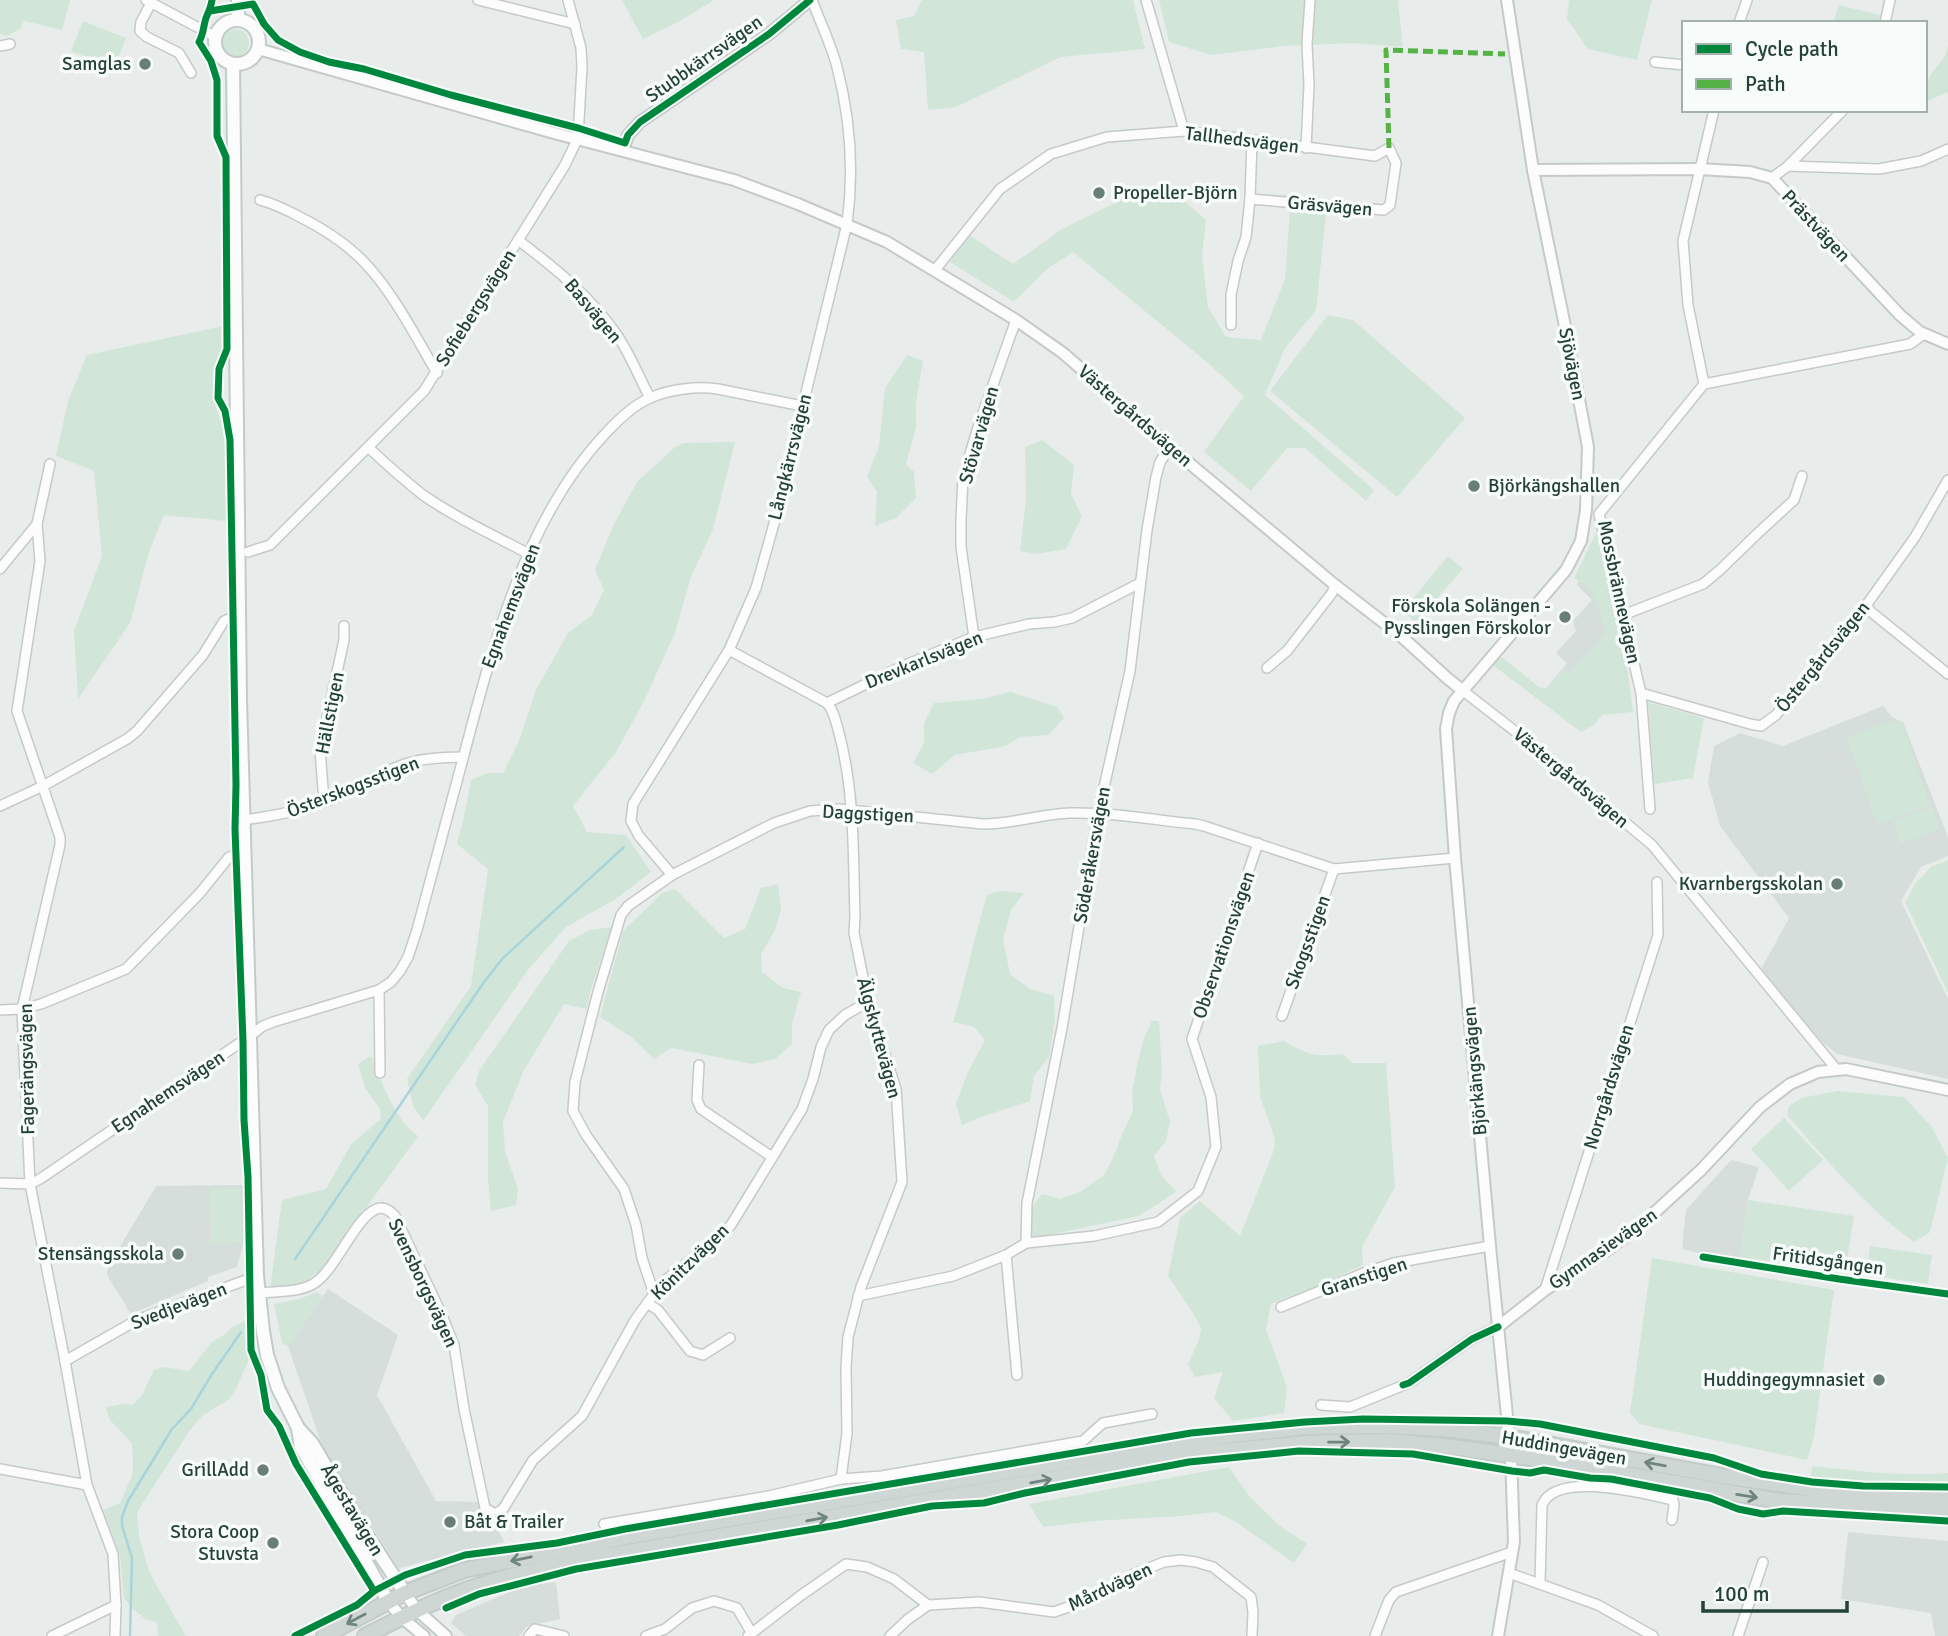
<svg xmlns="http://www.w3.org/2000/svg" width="1948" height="1636" font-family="Signika,sans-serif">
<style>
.built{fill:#d6dedb}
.green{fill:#d1e6d8}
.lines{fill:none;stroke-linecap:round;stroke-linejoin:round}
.stream{stroke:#a9d4db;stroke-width:2.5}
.minor-casing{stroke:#c5cac8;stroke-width:12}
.tertiary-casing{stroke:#c5cac8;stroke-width:14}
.secondary-casing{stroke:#c3cbc8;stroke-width:16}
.primary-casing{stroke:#c3ccc9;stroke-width:18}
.minor{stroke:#fcfcfc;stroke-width:9}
.tertiary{stroke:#fcfcfc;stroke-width:10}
.secondary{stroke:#fcfcfc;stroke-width:12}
.primary{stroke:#cfd7d5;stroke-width:14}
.quiet{stroke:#55b346;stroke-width:5;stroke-dasharray:10 5;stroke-linecap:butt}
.cycleway-casing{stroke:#f7fbf9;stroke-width:11}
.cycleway{stroke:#00873e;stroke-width:7}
.oneway{stroke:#718580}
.poi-dot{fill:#697e78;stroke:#f7fbf9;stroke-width:2.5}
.labels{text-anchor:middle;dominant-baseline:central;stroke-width:7;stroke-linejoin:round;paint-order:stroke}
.street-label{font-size:19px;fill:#24423a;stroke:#f7fbf9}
.poi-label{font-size:19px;fill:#24423a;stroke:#f7fbf9;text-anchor:end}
</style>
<rect width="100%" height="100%" fill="#e8edeb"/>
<g class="built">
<polygon points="1590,548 1628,674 1546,689 1567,663 1556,653 1576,631 1573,621 1592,600 1577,585"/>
<polygon points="1883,706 1893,718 1903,722 1948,837 1948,856 1921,867 1901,901 1948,999 1948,1079 1837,1054 1820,1040 1761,969 1789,918 1720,826 1708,782 1714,746 1740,733 1783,746"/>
<polygon points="1731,1160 1759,1167 1748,1200 1740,1257 1738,1263 1682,1249 1686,1210"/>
<polygon points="244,1185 243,1246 237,1267 208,1277 208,1281 131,1314 107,1275 107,1272 109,1265 156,1186"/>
<polygon points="328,1289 398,1335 377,1395 436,1501 485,1502 504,1542 399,1568 326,1457 288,1346"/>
<polygon points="1848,1532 1948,1541 1948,1636 1935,1636 1931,1613 1841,1599"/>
<polygon points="556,1582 560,1619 528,1626 519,1636 466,1636 451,1623 456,1615 523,1586"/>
</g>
<g class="green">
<polygon points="0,0 70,0 62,30 24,21 20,29 7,36 0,34"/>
<polygon points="622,0 714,0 678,22 643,39"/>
<polygon points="922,0 1133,0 1145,49 1061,57 956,107 928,110 924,52 901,49 896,20 914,16"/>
<polygon points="1159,0 1398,0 1403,47 1354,43 1283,46 1211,55 1169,42"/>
<polygon points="1569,0 1652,0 1637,60 1588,49 1567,19"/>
<polygon points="1839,5 1883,16 1882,23 1833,23"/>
<polygon points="83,21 126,38 114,68 71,51"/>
<circle cx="235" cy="43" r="14"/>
<polygon points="1948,46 1948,92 1925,102 1929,77 1945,56"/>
<polygon points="1123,199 1184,201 1206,220 1202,256 1208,307 1226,337 1261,340 1285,279 1290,209 1326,214 1316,310 1285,348 1265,395 1374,490 1366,501 1305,448 1287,448 1251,491 1204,452 1244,396 1208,363 1073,252 1047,269 1014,302 950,262 969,235 1013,264 1062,229"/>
<polygon points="1328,315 1353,320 1465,418 1397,497 1270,391"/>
<polygon points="224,326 224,349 216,368 214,402 222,423 225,439 226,521 164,515 149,552 130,623 78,699 74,631 102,556 94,471 56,456 68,401 87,355"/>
<polygon points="907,355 923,361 916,402 916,428 906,464 914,472 916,498 896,518 875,526 877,492 867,477 879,446 885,388"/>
<polygon points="1042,440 1074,465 1071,494 1082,516 1066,549 1036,554 1020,551 1026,500 1025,447"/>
<polygon points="735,442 713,529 691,577 675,633 644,701 616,752 573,806 587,832 626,835 651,872 616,899 566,927 528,970 423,1121 413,1106 407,1079 471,986 488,869 457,844 465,812 471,780 487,773 503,773 519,741 536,690 568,633 592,615 604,590 595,570 614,524 637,482 675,447 684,443"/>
<path d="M1597,531C1612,591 1627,650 1633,712L1602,715L1594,725L1581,732L1490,663L1502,657L1539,687L1546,688L1563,669L1569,674L1605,634C1600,611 1597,589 1574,578Z"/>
<polygon points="1448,556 1463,569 1416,622 1403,611"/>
<polygon points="1011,692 1057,707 1064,718 1049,735 1020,737 1006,746 955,755 932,774 913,763 924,743 924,723 934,703 981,699"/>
<polygon points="1648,702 1704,718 1693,778 1654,784"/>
<polygon points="1895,720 1902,723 1930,805 1877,824 1847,737"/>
<polygon points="1932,807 1940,829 1900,844 1893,821"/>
<polygon points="1948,860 1948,993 1905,902 1916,883 1931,867"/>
<polygon points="778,884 781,910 775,930 761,954 762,972 783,988 801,992 792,1024 792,1044 775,1059 753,1064 671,1048 654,1059 631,1037 600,1017 623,931 662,893 675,889 724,938 745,929 761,888"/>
<path d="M1000,891L1024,893L1011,910L1003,939L1010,974L1030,989L1054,996L1055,1020L1049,1057L1034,1076L1030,1101L981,1117L962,1125L956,1104L967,1074L985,1040L974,1027L953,1022C966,980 974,937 987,895Z"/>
<polygon points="612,927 591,989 587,1009 564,1004 524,1070 503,1122 505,1151 518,1189 516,1205 491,1211 488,1180 488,1106 475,1085 479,1071 569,941 590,930"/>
<path d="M1152,1021H1159L1162,1071L1160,1089L1170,1122L1166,1141L1154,1156L1161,1175L1176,1192L1139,1216L1033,1238C1029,1219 1029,1208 1042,1194L1060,1199L1080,1192L1104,1175L1113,1158L1121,1137L1133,1111L1132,1092L1137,1065L1144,1038Z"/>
<path d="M1284,1041C1308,1055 1314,1057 1342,1054L1353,1063H1386L1395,1187L1362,1247L1363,1265L1320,1285L1271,1304L1266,1330L1287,1387L1284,1413L1233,1421L1214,1398L1223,1372L1195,1377L1188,1364L1199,1340L1201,1328L1193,1313L1168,1276L1180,1218L1200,1201L1240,1236L1274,1150L1275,1139L1260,1096L1258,1046Z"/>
<path d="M371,1056C381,1081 395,1121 418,1136L358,1219L325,1268L299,1285L270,1288L282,1200L326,1189L352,1143L381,1119L380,1109L365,1088L358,1064Z"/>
<path d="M1838,1091L1904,1097L1931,1126L1948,1158L1930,1232L1914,1242C1865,1207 1827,1160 1787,1115L1789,1106L1801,1098Z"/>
<polygon points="1784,1118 1823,1160 1789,1191 1751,1149"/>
<polygon points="210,1189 240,1189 241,1242 211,1243"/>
<polygon points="1748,1200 1854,1216 1845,1272 1740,1257"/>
<polygon points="1870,1246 1932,1255 1928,1284 1866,1275"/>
<polygon points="1652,1258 1834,1290 1814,1437 1807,1460 1639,1424 1630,1413"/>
<polygon points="317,1292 323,1296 288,1346 282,1343 274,1304 299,1299"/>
<polygon points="246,1321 246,1343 249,1359 236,1389 229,1399 202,1416 190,1430 137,1512 139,1536 147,1565 154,1581 186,1636 158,1636 157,1622 147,1620 134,1610 124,1598 120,1555 103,1510 120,1503 132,1476 133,1465 132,1443 109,1419 106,1407 123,1404 133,1405 142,1395 154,1370 164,1367 189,1371 212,1342 224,1335 232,1327"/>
<path d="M1813,1466C1858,1471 1902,1477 1948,1473V1481L1889,1483L1810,1477Z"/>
<polygon points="1229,1467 1250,1497 1280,1526 1307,1544 1294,1563 1236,1522 1216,1512 1181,1516 1094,1521 1043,1527 1029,1504"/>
</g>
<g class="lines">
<g class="stream">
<polyline points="295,1259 484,982 503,958 624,847"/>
<polyline points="130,1636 132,1558 122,1526 122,1517 128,1501 172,1429 191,1409 212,1374 241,1332"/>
</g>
<g class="minor-casing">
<g id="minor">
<polyline points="146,0 216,37"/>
<polyline points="478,0 575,24"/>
<polyline points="1146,0 1184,131"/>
<polyline points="151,3 141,22 140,31 147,37 179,53 191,73"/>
<polyline points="1739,23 1747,0"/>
<polyline points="1885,23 1890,0"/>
<polyline points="0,46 10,44"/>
<polyline points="1655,62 1684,65"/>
<polyline points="1306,148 1309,85 1307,44 1310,0"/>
<polyline points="1788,166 1879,169 1921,161 1948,149"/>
<polyline points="1772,178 1788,166 1843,110"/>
<path d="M260,200C275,204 287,210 300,217C326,230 354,249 373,272C398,302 417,339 437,373"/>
<path d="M518,240C555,268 590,296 617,335C630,354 639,377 650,398"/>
<polyline points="935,270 1000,189 1051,154 1107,137 1184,131 1375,156 1389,148 1396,163 1390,205 1384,210 1250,199"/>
<polyline points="1231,325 1231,295 1238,261 1246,237 1250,199 1252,140"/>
<polyline points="1704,384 1688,305 1683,241 1714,110"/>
<path d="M369,448C386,464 404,480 423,495C456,518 493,535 529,554"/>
<polyline points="50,464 37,524 40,561 17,711 60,837 60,845 22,1009 30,1184 65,1361 87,1485 113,1554 116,1605 115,1636"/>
<polyline points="248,552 270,545 424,391 565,165 578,138 582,67 581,48 568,0"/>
<polyline points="0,569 37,524"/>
<polyline points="1865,607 1948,674"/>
<polyline points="1623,615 1703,584 1720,570 1757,534 1794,500 1802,476"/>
<polyline points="974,637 961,547 961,520 963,477 979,424 1016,320"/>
<path d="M729,650L827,703C834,711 836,722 839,733C855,793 853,855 855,917L854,933L868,1002L896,1089L902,1182L861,1287L848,1337L846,1368L847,1433L841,1479"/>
<polyline points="1267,668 1287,651 1332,593 1335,585"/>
<polyline points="1462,690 1534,746 1652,845 1837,1070"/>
<polyline points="1641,693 1750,724 1761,726 1776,715 1865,607 1915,537 1948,480"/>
<polyline points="827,703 903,666 974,637 1029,624 1054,622 1072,618 1140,583"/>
<polyline points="324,801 320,750 344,640 344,626"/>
<polyline points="0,806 43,786 127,739 137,731 203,655 224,621 240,614"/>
<polyline points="1650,809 1641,693 1599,514 1704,384 1910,344 1924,334"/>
<path d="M243,820C276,816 306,810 337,797C360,786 381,772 405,764C424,758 444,757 463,757"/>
<path d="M672,875L639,836L631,821L633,804L729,650L756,588L775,520L847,224C854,172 850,117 837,67C831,44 820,22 812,0"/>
<polyline points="379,990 380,1073"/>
<polyline points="0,1010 22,1009 41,1004 126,969 200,893 229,857 245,853"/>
<polyline points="1282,1016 1334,869"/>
<polyline points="699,1065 697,1100 701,1109 772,1157"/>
<path d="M0,1183L30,1184L40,1179L250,1036L263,1026L273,1022L379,990L391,982L400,971L408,957L417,930C432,875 447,820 461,766C491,653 523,521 605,434C617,421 633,405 650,398C670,389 697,386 718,389L802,406"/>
<polyline points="1026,1243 1094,1236 1158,1222 1198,1191 1216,1147 1211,1097 1192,1039 1258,843"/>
<polyline points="1006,1255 1017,1375"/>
<polyline points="1545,1290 1658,935 1657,882"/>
<path d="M259,1293C276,1291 298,1293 313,1284C336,1272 358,1209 381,1208C387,1208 391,1212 395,1216L441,1313L454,1345L464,1409L485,1508L495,1514L503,1509L533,1460L582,1416L635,1320L663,1282L717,1239L731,1225L802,1109L813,1079L821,1047L829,1030L845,1015L868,1002"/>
<path d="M654,1294L642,1258L636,1225L624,1189L586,1135L573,1111L575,1082L598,992L621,915L628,906L672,875L774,823L810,811L839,809L983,824C1013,824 1040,814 1070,813C1111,812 1154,820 1195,824L1204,826L1334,869L1455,858"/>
<polyline points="858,1296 953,1276 1006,1255 1026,1243 1027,1203 1062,1028 1098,814 1130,671 1147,530 1156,477 1160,462 1170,447"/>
<polyline points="647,1303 658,1310 690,1351 703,1355 730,1338"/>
<polyline points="1281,1307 1364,1273 1394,1263 1490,1246"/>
<polyline points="65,1361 137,1320 257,1276"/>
<polyline points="1321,1405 1350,1407 1409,1383 1472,1339 1498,1327"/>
<polyline points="0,1469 87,1485"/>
<polyline points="604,1524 769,1496 841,1479 882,1476 1083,1441 1103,1423 1152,1414"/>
<polyline points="1509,1573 1598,1605 1653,1636"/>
<path d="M1540,1584L1542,1505C1556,1470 1645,1494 1673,1500L1674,1505L1672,1520"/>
<polyline points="52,1636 116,1605"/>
<polyline points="529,1636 535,1629 564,1636"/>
<polyline points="646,1636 665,1629 692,1608 714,1601 737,1608 751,1632"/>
<polyline points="748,1636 800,1596 846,1564 867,1567 894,1579 928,1605 979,1602 1054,1612 1091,1599 1134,1574 1164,1562 1181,1560 1196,1562 1213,1567 1251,1597 1253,1612 1252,1636"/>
<polyline points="890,1636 907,1620 928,1605"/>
<polyline points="1375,1636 1389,1600 1396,1592 1512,1552"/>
<polyline points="1738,1636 1763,1562"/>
</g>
</g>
<g class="tertiary-casing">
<g id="tertiary">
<polyline points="258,49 554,133 734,180 798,204 887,242 1016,320 1063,353 1170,447 1335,585 1401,636 1447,678 1462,690"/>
<polyline points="623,150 628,135 640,122 769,34 810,0"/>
<polyline points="1533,170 1699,169 1750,172 1772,178 1900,315 1920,332 1948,344"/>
<polyline points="1498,1327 1545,1290 1613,1246 1642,1224 1701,1170 1760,1107 1790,1084 1818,1072 1846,1069 1948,1090"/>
<polyline points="405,1593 417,1610 446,1636"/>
<polyline points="388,1601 401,1617 424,1636"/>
<polyline points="1498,1636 1514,1542 1511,1456 1490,1246 1455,858 1446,729 1449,713 1454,701 1566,570 1581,541 1586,510 1588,447 1567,336 1533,170 1507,0"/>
</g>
</g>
<g class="secondary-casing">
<g id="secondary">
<polyline points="238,20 238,0"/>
<circle cx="237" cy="42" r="22"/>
<polyline points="233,64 240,700 257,1276 263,1331 267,1355 278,1388 298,1428 301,1447 388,1601"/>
<polyline points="298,1428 312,1443 361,1526 405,1593"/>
</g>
</g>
<g class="primary-casing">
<g id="primary">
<polyline points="324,1636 405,1593 464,1570 631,1536 1192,1440 1305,1427 1389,1426 1452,1430 1509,1437 1722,1476 1813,1489 1948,1498"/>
<path d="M365,1636C397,1620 429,1603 463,1591C505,1575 550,1567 593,1558L1201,1453L1308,1443L1390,1441L1453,1447L1537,1459L1779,1501L1948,1511"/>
</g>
</g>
<use href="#minor" class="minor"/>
<use href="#tertiary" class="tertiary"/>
<use href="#secondary" class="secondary"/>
<use href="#primary" class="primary"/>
<polyline class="quiet" points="1389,148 1386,50 1505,54"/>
<g class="cycleway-casing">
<g id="cycleway">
<path d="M212,0C211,7 209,11 206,18C203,27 204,33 199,42L211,61L217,80V136L226,157L227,349L219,369L218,398L225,411L230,440L236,785L235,829L243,1041L244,1120L248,1177L251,1350L261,1375L267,1410L279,1426L296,1464L374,1591"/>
<polyline points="210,11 253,4 264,24 278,40 300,52 329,62 364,69 451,95 578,128 625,143 628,135 640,122 769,34 810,0"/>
<polyline points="1703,1257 1839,1279 1948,1294"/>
<polyline points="1403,1385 1409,1383 1472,1339 1498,1327"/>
<polyline points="446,1608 479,1594 576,1569 838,1525 932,1506 984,1503 1025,1493 1189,1462 1299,1451 1413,1454 1512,1471 1530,1473 1544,1470 1590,1478 1611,1479 1710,1498 1738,1509 1763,1514 1783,1511 1948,1521"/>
<polyline points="295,1636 357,1605 374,1591 405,1575 465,1555 557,1543 625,1529 1191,1433 1305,1422 1363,1419 1507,1421 1540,1424 1714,1458 1761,1474 1812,1482 1863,1486 1948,1487"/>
</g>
</g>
<use href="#cycleway" class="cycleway"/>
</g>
<defs><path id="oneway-shaft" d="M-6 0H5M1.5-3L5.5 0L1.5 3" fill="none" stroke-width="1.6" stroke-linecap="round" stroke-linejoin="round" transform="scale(1.75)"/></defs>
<g class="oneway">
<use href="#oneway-shaft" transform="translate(1339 1442) rotate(-1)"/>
<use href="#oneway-shaft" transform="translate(1655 1464) rotate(-170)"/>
<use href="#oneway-shaft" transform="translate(1041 1481) rotate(-10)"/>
<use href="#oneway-shaft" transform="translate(1747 1496) rotate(9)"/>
<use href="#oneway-shaft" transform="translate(817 1519) rotate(-10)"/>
<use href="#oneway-shaft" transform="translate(521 1559) rotate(168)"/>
<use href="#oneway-shaft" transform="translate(356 1619) rotate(152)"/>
</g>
<g class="poi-dot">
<circle cx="145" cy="64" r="7"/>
<circle cx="1099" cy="193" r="7"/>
<circle cx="1474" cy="486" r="7"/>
<circle cx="1565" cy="617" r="7"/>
<circle cx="1837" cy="884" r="7"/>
<circle cx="178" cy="1254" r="7"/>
<circle cx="1879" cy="1380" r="7"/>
<circle cx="263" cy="1470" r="7"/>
<circle cx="450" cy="1522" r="7"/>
<circle cx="273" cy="1543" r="7"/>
</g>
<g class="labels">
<g class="street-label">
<text transform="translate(704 59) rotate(-35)">Stubbkärrsvägen</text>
<text transform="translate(1242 140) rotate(7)">Tallhedsvägen</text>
<text transform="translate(1330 206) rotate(5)">Gräsvägen</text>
<text transform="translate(1816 226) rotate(47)">Prästvägen</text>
<text transform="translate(476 308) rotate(-58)">Sofiebergsvägen</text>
<text transform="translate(593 311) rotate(50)">Basvägen</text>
<text transform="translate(1572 364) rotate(79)">Sjövägen</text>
<text transform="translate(1135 416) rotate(41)">Västergårdsvägen</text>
<text transform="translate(979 435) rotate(-74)">Stövarvägen</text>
<text transform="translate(790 457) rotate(-76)">Långkärrsvägen</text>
<text transform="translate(1619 592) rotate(78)">Mossbrännevägen</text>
<text transform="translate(511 606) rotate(-69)">Egnahemsvägen</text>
<text transform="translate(1823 657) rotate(-51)">Östergårdsvägen</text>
<text transform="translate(924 660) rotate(-22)">Drevkarlsvägen</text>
<text transform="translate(330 713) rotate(-79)">Hällstigen</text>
<text transform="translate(1571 778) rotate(40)">Västergårdsvägen</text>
<text transform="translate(353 787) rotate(-21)">Österskogsstigen</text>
<text transform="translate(868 814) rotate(3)">Daggstigen</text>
<text transform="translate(1092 855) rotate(-80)">Söderåkersvägen</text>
<text transform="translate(1308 942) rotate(-70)">Skogsstigen</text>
<text transform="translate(1224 945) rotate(-71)">Observationsvägen</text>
<text transform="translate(879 1038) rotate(75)">Älgskyttevägen</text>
<text transform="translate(27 1069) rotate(-91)">Fagerängsvägen</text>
<text transform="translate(1475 1071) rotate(-95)">Björkängsvägen</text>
<text transform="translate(1609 1087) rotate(-73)">Norrgårdsvägen</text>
<text transform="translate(168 1092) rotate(-34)">Egnahemsvägen</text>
<text transform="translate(1603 1249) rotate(-35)">Gymnasievägen</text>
<text transform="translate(1828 1261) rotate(8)">Fritidsgången</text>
<text transform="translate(690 1262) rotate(-44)">Könitzvägen</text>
<text transform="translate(1364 1277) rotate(-18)">Granstigen</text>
<text transform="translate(423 1283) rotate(65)">Svensborgsvägen</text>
<text transform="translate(179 1306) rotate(-21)">Svedjevägen</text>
<text transform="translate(1564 1448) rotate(10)">Huddingevägen</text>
<text transform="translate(352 1510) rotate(59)">Ågestavägen</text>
<text transform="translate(1110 1587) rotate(-25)">Mårdvägen</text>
</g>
<g class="poi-label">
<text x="131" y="64">Samglas</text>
<text x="1113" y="193" text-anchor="start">Propeller-Björn</text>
<text x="1488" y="486" text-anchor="start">Björkängshallen</text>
<text x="1551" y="606">Förskola Solängen -<tspan x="1551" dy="22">Pysslingen Förskolor</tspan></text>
<text x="1823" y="884">Kvarnbergsskolan</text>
<text x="164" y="1254">Stensängsskola</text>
<text x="1865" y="1380">Huddingegymnasiet</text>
<text x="249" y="1470">GrillAdd</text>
<text x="464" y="1522" text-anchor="start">Båt &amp; Trailer</text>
<text x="259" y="1532">Stora Coop<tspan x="259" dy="22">Stuvsta</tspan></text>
</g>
</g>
<rect x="1682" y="21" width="245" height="91" fill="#f7fbf9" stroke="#a3b1ad" stroke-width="2"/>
<rect x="1696" y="44" width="35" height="10" fill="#00873e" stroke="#a3b1ad" stroke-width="2"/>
<text x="1745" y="56" font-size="21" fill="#24423a">Cycle path</text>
<rect x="1696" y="79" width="35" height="10" fill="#55b346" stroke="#a3b1ad" stroke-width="2"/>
<text x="1745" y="91" font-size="21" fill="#24423a">Path</text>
<path d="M1703 1601v10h144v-10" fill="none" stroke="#24423a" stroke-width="3.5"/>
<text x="1714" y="1601" font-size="21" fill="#24423a" stroke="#f7fbf9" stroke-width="5" paint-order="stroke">100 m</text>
</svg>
